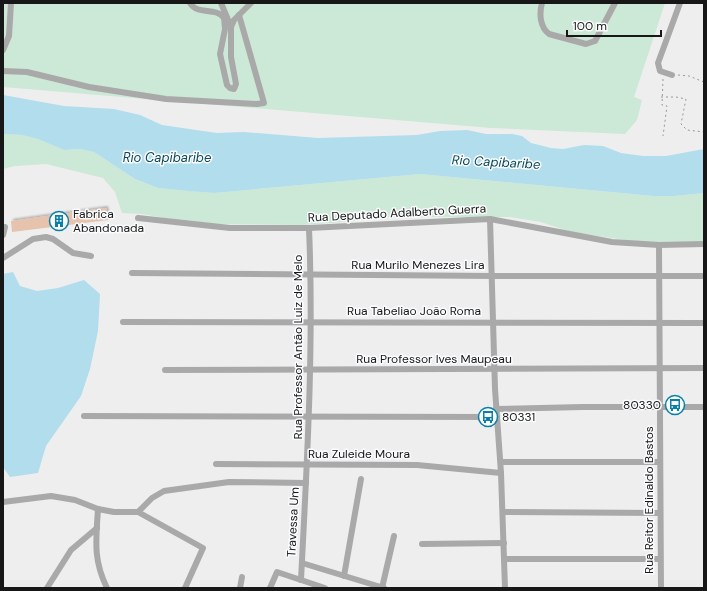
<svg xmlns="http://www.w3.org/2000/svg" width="707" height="591" font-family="'DM Sans',sans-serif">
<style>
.green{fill:#cce8d6}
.water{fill:#b1dded}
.building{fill:#e7c2ad;filter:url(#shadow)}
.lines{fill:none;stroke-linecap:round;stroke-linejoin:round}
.path{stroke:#989899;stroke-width:1;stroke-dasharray:2 3;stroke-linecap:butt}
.minor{stroke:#a9a9a9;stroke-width:6}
.labels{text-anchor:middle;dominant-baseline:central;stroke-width:3;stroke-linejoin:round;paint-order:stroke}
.street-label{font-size:12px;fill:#171717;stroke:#fbfcfd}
.poi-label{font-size:12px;fill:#171717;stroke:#fbfcfd;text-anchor:start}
.water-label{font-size:13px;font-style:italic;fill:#0b495a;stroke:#fbfcfd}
</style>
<defs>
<filter id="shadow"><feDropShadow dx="2" dy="-2" stdDeviation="1" flood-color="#0004"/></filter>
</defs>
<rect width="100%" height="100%" fill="#eeeeef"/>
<g class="green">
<polygon points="3,3 665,3 634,97 642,100 637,120 625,134 491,128 3,87"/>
<polygon points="3,134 22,135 38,139 64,150 80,149 94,152 135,179 158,188 214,193 420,174 653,196 675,196 704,193 704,242 647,243 571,232 541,222 510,217 388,217 344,222 303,225 198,224 142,214 122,213 115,192 103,178 46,164 15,166 3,169"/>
</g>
<g class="water">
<polygon points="3,95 64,106 114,109 140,115 162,125 217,133 244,132 318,138 417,135 440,131 467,130 486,134 512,134 522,136 531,143 551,148 563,149 584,145 603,146 621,153 643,156 666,156 704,149 704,193 675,196 653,196 420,174 214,193 189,191 158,188 135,179 94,152 80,149 64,150 38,139 22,135 3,134"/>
<polygon points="13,272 20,286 37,291 58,288 84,280 100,294 98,331 90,369 81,396 46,446 38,473 10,477 3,467 3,274"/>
</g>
<polygon class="building" points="106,208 108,220 12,232 11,221"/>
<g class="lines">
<g class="path">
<polyline points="678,75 689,76 704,82"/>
<polyline points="663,79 662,105 667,106 663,136"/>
<polyline points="661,97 676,97 686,99 681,124 687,130 704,132"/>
</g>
<g class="minor">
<path d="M190,3C198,16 215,6 224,18L225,29L220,54L227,85L230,88L234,89L236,84L231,57V27L221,3"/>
<path d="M542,3C539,14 540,27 549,34L586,44L595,41L615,3"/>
<polyline points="231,27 234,20 251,3"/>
<polyline points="3,50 9,36 11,3"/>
<polyline points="3,71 27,72 89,87 166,99 257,104 264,103 239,15"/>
<polyline points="672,75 660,71 658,63 680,3"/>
<polyline points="138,218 230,228 309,228 490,219 612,242 659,245 704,244"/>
<polyline points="490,219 495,389 501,473 505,588"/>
<polyline points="3,235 5,227"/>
<polyline points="659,245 661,588"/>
<polyline points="3,258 33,239 46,237 53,239 73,253 91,256"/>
<polyline points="132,273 492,276 704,276"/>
<polyline points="123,322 704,323"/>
<polyline points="165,370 704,368"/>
<polyline points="496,409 583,407 704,407"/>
<polyline points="84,416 497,417"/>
<polyline points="501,462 660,462"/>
<polyline points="216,464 417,465 501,473"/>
<polyline points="3,502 51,496 75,500 98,509 114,512 138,512 152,498 164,491 229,482 306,483"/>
<path d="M98,509C96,540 93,560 107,588"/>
<polyline points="138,512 203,548 185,588"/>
<polyline points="503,512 660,513"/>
<polyline points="422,544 504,543"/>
<polyline points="505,559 660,559"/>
<polyline points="302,563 384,588"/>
<polyline points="344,576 361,479"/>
<path d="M301,580C307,462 314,346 309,228"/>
<polyline points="47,588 71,550 97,528"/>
<polyline points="240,588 242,577"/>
<polyline points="270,588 277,572 325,588"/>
<polyline points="382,588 394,536"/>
</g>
</g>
<defs>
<g id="building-ring" transform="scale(1)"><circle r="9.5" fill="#fbfcfd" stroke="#0b80a7" stroke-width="1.5"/><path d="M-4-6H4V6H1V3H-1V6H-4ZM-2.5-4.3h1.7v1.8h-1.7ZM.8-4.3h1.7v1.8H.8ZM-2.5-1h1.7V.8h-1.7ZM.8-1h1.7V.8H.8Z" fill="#0b80a7"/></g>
<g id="bus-ring" transform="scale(1)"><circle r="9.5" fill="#fbfcfd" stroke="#0b80a7" stroke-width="1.5"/><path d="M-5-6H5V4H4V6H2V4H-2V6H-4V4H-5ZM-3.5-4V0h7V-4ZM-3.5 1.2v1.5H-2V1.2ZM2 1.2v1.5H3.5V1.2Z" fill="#0b80a7"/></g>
</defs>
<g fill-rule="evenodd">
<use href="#building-ring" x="59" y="221"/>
<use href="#bus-ring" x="675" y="405"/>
<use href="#bus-ring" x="488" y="417"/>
</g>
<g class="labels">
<g class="street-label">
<text transform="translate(397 213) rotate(-3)">Rua Deputado Adalberto Guerra</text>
<text x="418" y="265">Rua Murilo Menezes Lira</text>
<text x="414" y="311">Rua Tabeliao João Roma</text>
<text transform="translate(298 347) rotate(-90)">Rua Professor Antão Luiz de Melo</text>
<text x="434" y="359">Rua Professor Ives Maupeau</text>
<text x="359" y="454">Rua Zuleide Moura</text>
<text transform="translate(649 500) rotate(-90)">Rua Reitor Edinaldo Bastos</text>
<text transform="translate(293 522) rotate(-87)">Travessa Um</text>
</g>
<g class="poi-label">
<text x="73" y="214">Fabrica<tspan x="73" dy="14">Abandonada</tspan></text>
<text x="661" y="405" text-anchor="end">80330</text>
<text x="502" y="417">80331</text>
</g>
<g class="water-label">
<text x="167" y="157">Rio Capibaribe</text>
<text transform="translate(496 162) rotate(3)">Rio Capibaribe</text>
</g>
</g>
<rect width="707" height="591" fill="none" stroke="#171717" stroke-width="8"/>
<path d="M567 30v6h94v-6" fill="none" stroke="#171717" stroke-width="2"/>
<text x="573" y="30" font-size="12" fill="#171717" stroke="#fbfcfd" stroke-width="3" paint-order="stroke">100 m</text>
</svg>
